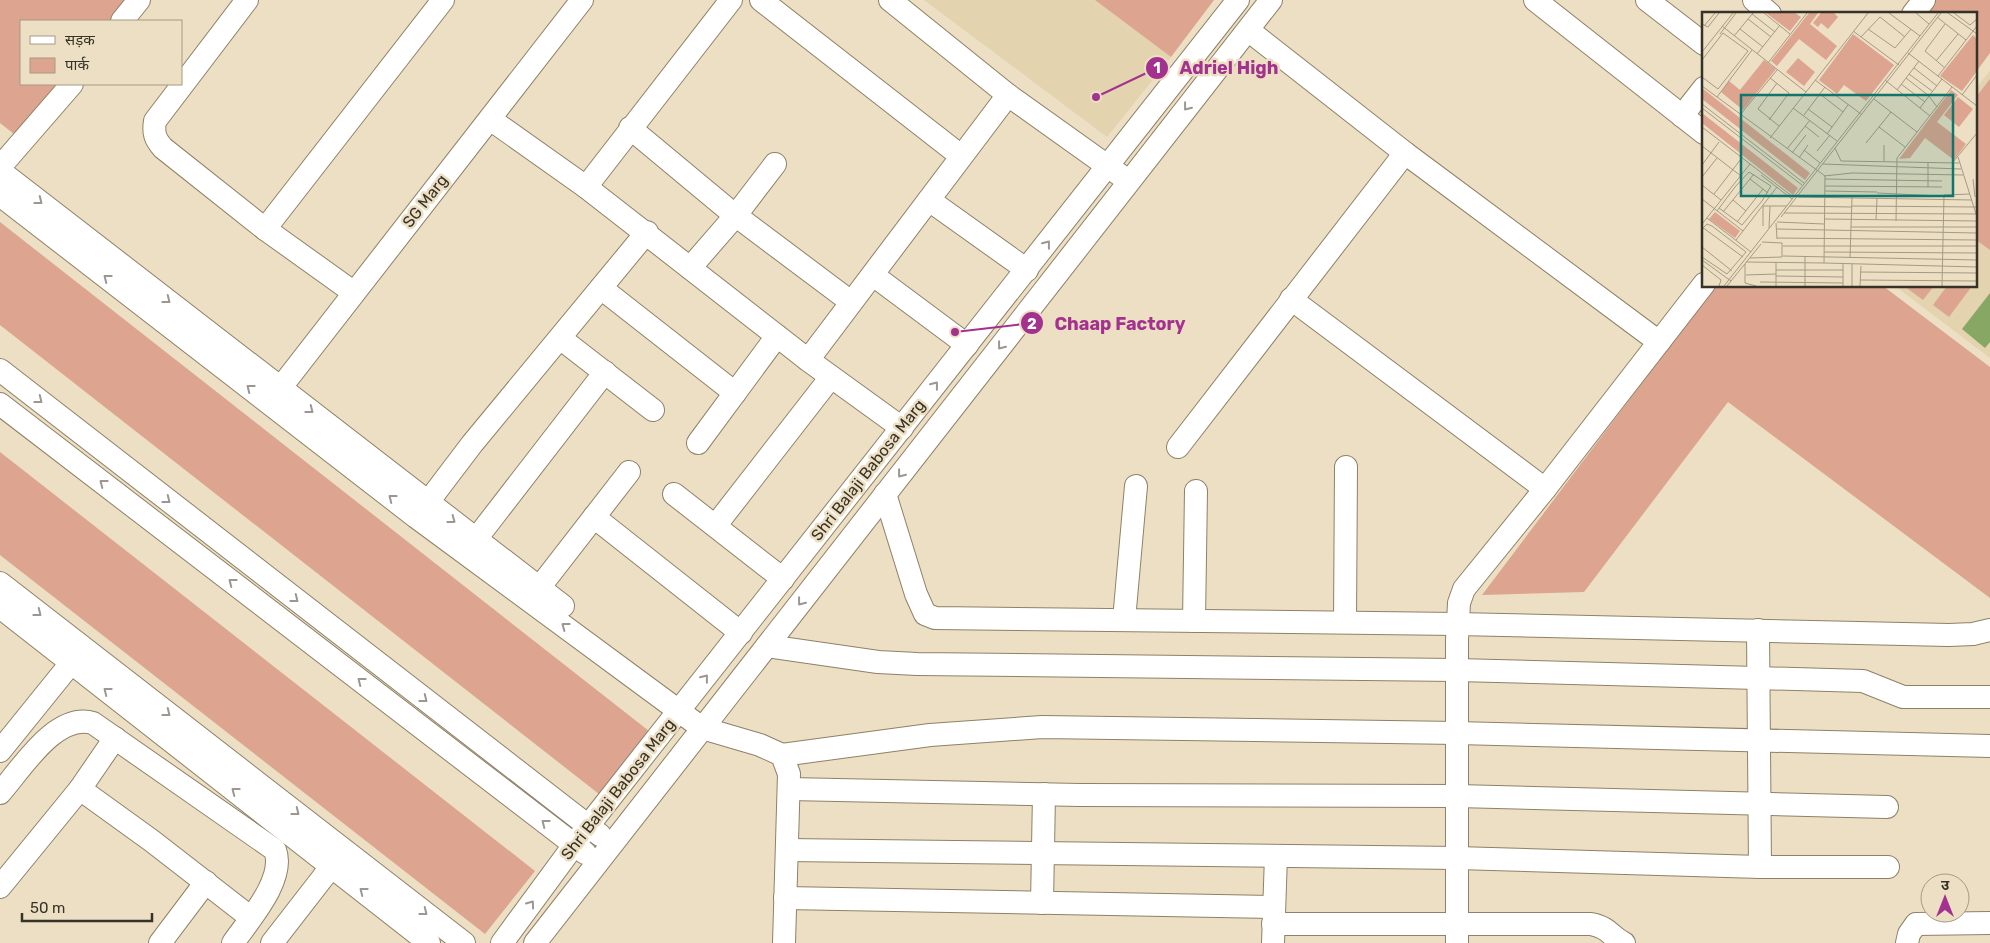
<svg xmlns="http://www.w3.org/2000/svg" width="1990" height="943" font-family="Rubik,'Noto Sans Devanagari',sans-serif">
<style>
.built{fill:#e3d3af}
.green{fill:#dda48f}
.water{fill:#86a864}
.lines{fill:none;stroke-linecap:round;stroke-linejoin:round}
.minor-casing{stroke:#8e8167;stroke-width:24}
.minor{stroke:#fff;stroke-width:22}
.oneway{stroke:#9b9893}
.labels{text-anchor:middle;dominant-baseline:central;stroke-width:5;stroke-linejoin:round;paint-order:stroke}
.street-label{font-size:16px;fill:#373227;stroke:#eddfc3}
.inset-road{fill:none;stroke:#a49a85;stroke-width:1}
.view{fill:#0f766e;fill-opacity:0.15;stroke:#0f766e;stroke-width:2.5}
.inset-edge{fill:none;stroke:#373227;stroke-width:2.5}
.leader{fill:none;stroke:#a3328f;stroke-width:2}
.callout-dot{fill:#a3328f;stroke:#eddfc3;stroke-width:2}
.mark-label{font-size:15px;text-anchor:middle;font-weight:bold;fill:#fff}
.callout-label{font-size:18px;text-anchor:middle;font-weight:bold;fill:#a3328f;stroke:#eddfc3;stroke-width:5;stroke-linejoin:round;paint-order:stroke}
</style>
<rect width="100%" height="100%" fill="#eddfc3"/>
<g class="built">
<polygon points="924,0 1095,0 1171,57 1107,137"/>
<polygon points="1990,71 1990,358 1895,286 1976,286 1976,88"/>
</g>
<g class="green">
<polygon points="0,0 128,0 111,21 21,21 21,84 61,84 19,138 0,123"/>
<polygon points="1095,0 1214,0 1171,57"/>
<polygon points="1932,0 1990,0 1990,53 1976,72 1976,14 1922,14"/>
<polygon points="1990,79 1990,250 1976,240 1976,97"/>
<polygon points="0,222 649,731 599,794 0,325"/>
<polygon points="1715,286 1883,286 1990,367 1990,598 1728,402 1584,592 1482,595"/>
<polygon points="1904,286 1934,286 1923,300"/>
<polygon points="1947,286 1972,286 1949,317 1933,305"/>
<polygon points="0,452 535,871 485,934 0,555"/>
</g>
<polygon class="water" points="1990,293 1990,342 1985,348 1962,329"/>
<g class="lines">
<g class="minor-casing">
<g id="minor">
<path d="M247,0L155,121C153,133 155,139 163,148L265,229L353,292"/>
<polyline points="761,0 961,156"/>
<polyline points="890,0 1008,95 1120,175"/>
<polyline points="1535,0 1704,133"/>
<polyline points="1647,0 1704,44"/>
<polyline points="1754,0 1770,14"/>
<polyline points="1913,14 1924,0"/>
<polyline points="122,21 139,0"/>
<polyline points="1248,30 1405,153 1659,342"/>
<polyline points="1682,116 1704,88"/>
<polyline points="490,119 586,187 808,360 902,428"/>
<polyline points="630,128 731,212 851,302"/>
<polyline points="0,167 72,84"/>
<polyline points="0,171 563,606"/>
<polyline points="586,187 731,0"/>
<polyline points="0,195 416,517 702,728 760,745 782,755 789,774 784,943"/>
<polyline points="929,200 1027,270"/>
<polyline points="265,229 443,0"/>
<polyline points="690,268 736,215 775,164"/>
<polyline points="873,275 967,345"/>
<polyline points="601,288 735,393"/>
<polyline points="1291,299 1545,489"/>
<polyline points="560,338 653,410"/>
<polyline points="808,360 1008,95"/>
<polyline points="0,370 600,835"/>
<polyline points="271,400 582,0"/>
<polyline points="0,404 585,853"/>
<polyline points="698,443 777,336"/>
<polyline points="1178,447 1405,153"/>
<polyline points="674,494 783,579"/>
<polyline points="885,494 916,594 925,614 935,618 1457,624 1949,635 1973,634 1990,630"/>
<polyline points="428,502 472,444 647,232"/>
<polyline points="594,517 741,633"/>
<polyline points="716,525 831,377"/>
<polyline points="476,539 605,372"/>
<polyline points="0,583 464,943"/>
<polyline points="539,588 629,472"/>
<polyline points="0,607 429,943"/>
<polyline points="1124,620 1136,486"/>
<polyline points="1194,621 1196,491"/>
<polyline points="1345,622 1346,467"/>
<polyline points="1758,630 1760,867"/>
<polyline points="767,646 878,662 917,664 1457,670 1757,678 1863,681 1903,697 1990,697"/>
<polyline points="0,751 80,652"/>
<polyline points="782,755 930,735 1042,727 1457,733 1990,746"/>
<polyline points="80,789 152,841 250,917"/>
<polyline points="789,789 1080,795 1457,796 1887,807"/>
<path d="M0,793C22,768 56,712 93,723L275,850C286,879 249,920 233,943"/>
<polyline points="787,850 1457,858 1760,867 1888,867"/>
<polyline points="0,887 80,789 115,738"/>
<polyline points="785,898 1274,907"/>
<polyline points="1042,903 1044,794"/>
<path d="M1273,924H1591C1611,928 1610,937 1624,943"/>
<polyline points="160,943 206,882"/>
<polyline points="272,943 331,867"/>
<polyline points="502,943 588,826 1238,0"/>
<polyline points="535,943 1271,0"/>
<polyline points="1273,943 1276,856"/>
<polyline points="1457,943 1457,640 1459,603 1464,589 1545,489 1704,284"/>
<polyline points="1907,943 1909,934 1916,924 1990,923"/>
</g>
</g>
<use href="#minor" class="minor"/>
</g>
<defs><path id="oneway-chevron" d="M-2-3.5L2.5 0L-2 3.5" fill="none" stroke-width="1.6" stroke-linecap="round" stroke-linejoin="round" transform="scale(1.25)"/></defs>
<g class="oneway">
<use href="#oneway-chevron" transform="translate(1187 107) rotate(128)"/>
<use href="#oneway-chevron" transform="translate(39 201) rotate(38)"/>
<use href="#oneway-chevron" transform="translate(1047 244) rotate(-52)"/>
<use href="#oneway-chevron" transform="translate(107 278) rotate(-142)"/>
<use href="#oneway-chevron" transform="translate(167 300) rotate(38)"/>
<use href="#oneway-chevron" transform="translate(1001 346) rotate(128)"/>
<use href="#oneway-chevron" transform="translate(935 385) rotate(-52)"/>
<use href="#oneway-chevron" transform="translate(250 388) rotate(-142)"/>
<use href="#oneway-chevron" transform="translate(39 400) rotate(38)"/>
<use href="#oneway-chevron" transform="translate(310 410) rotate(38)"/>
<use href="#oneway-chevron" transform="translate(901 474) rotate(128)"/>
<use href="#oneway-chevron" transform="translate(103 483) rotate(-142)"/>
<use href="#oneway-chevron" transform="translate(392 498) rotate(-142)"/>
<use href="#oneway-chevron" transform="translate(167 500) rotate(38)"/>
<use href="#oneway-chevron" transform="translate(452 520) rotate(37)"/>
<use href="#oneway-chevron" transform="translate(232 582) rotate(-142)"/>
<use href="#oneway-chevron" transform="translate(295 599) rotate(38)"/>
<use href="#oneway-chevron" transform="translate(801 602) rotate(128)"/>
<use href="#oneway-chevron" transform="translate(38 613) rotate(38)"/>
<use href="#oneway-chevron" transform="translate(565 626) rotate(-143)"/>
<use href="#oneway-chevron" transform="translate(705 678) rotate(-52)"/>
<use href="#oneway-chevron" transform="translate(361 681) rotate(-142)"/>
<use href="#oneway-chevron" transform="translate(107 691) rotate(-142)"/>
<use href="#oneway-chevron" transform="translate(424 699) rotate(38)"/>
<use href="#oneway-chevron" transform="translate(167 713) rotate(38)"/>
<use href="#oneway-chevron" transform="translate(235 791) rotate(-142)"/>
<use href="#oneway-chevron" transform="translate(296 812) rotate(38)"/>
<use href="#oneway-chevron" transform="translate(545 823) rotate(-142)"/>
<use href="#oneway-chevron" transform="translate(363 891) rotate(-142)"/>
<use href="#oneway-chevron" transform="translate(531 904) rotate(-54)"/>
<use href="#oneway-chevron" transform="translate(424 912) rotate(38)"/>
</g>
<g class="labels">
<g class="street-label">
<text transform="translate(425 201) rotate(-52)">SG Marg</text>
<text transform="translate(868 470) rotate(-52)">Shri Balaji Babosa Marg</text>
<text transform="translate(618 789) rotate(-52)">Shri Balaji Babosa Marg</text>
</g>
</g>
<g transform="translate(1702 12)">
<rect width="275" height="275" fill="#eddfc3"/>
<path d="M64,1H93L99,5L88,19ZM107,1H116L108,12L135,34L124,48L97,27L75,54L69,49ZM119,1H132L136,5L126,17L119,11L116,15L111,11ZM151,22L192,53L164,89L142,73L135,82L117,68ZM271,23L275,27V59L260,79L238,64ZM96,46L113,60L102,74L84,60ZM62,48L74,57L41,98L19,80L27,69L38,78ZM0,76L108,161L103,168L0,87ZM249,78L256,83L235,110L264,132L252,148L223,126L208,146L197,147ZM256,85L271,97L257,115L242,103ZM0,101L96,176L91,183L0,111ZM13,200L38,219L33,226L7,207Z" fill="#dda48f"/>
<path class="inset-road" d="M62,1L88,22M187,1L218,24M214,1L227,12M246,1L275,22M252,1L268,13L275,7M50,2L73,20M235,5L264,28M46,7L69,25M0,12L6,15L17,1M2,14L13,1M20,14L104,80M38,17L61,35M166,17L193,36L209,17M151,19L197,53M18,22L34,1M32,24L51,1M159,25L178,5L203,25M0,40L31,1M206,41L275,94M55,42L78,13M0,48L21,21L46,39L16,77L0,65M234,49L256,22M66,51L105,1M212,56L235,74M243,56L223,39L243,12M207,62L230,79M236,64L275,14M204,66L227,84L235,95M113,68L159,102M183,68L228,104M75,71L56,97L77,114M199,72L223,90M0,74L123,164L122,251L44,250M195,78L217,49M118,82L141,100M260,83L275,63M15,85L50,38M172,87L215,120M0,92L102,171M0,96L100,173M91,96L135,129M218,96L240,67M106,97L130,115M38,103L75,58M102,103L123,75M67,108L87,81L68,66M103,114L117,125M0,115L91,185M177,115L203,135M125,122L146,93M68,126L166,1M164,131L189,100M0,134L39,164M133,136L139,149L257,151M85,137L108,108M102,138L118,151M115,139L128,123M90,141L104,123M256,145L275,205M97,146L106,133M182,149V133M226,150V175M251,150L275,121M121,152L259,157M0,153L17,130M59,163L90,187M122,164L150,161L261,163M0,165L15,146M48,167L66,181M123,167L240,169M271,167L273,185M0,173L19,188M123,174L240,175M123,179L175,180M175,181L238,184M12,182L39,147M96,185L270,188M0,187L41,219M31,188L44,199M61,194H85M88,194L150,195M150,194L275,195M15,199L33,175L47,160L69,174L60,189L40,213L17,196M21,200L52,162M82,201L274,202M79,205L239,1M5,206L49,240M122,207L275,209M174,208L175,186M194,209L195,146L250,75M35,210L61,177M75,210L122,212M74,211L75,227M0,212L48,152M61,214V194M0,215L41,245M149,215H275M67,216L68,194M0,217L5,212L10,214L44,240L25,262L0,245M75,217L275,221M75,226L275,228M34,228L75,175M81,234H275M0,235L30,259M122,240L275,241M81,244L275,248M48,246L80,245V231L60,230M148,246L150,185M0,248L29,269M122,251L275,255M43,252V271L54,274M0,253L19,268L17,274M74,258H141M158,260L275,261M44,263L74,262M74,264L141,265M158,268L275,269M58,270L141,271M22,274L236,1M25,274L59,232M74,274V251M103,274V244M141,274V252M150,274V252M158,274L159,254M240,274L242,183L268,182"/>
<path class="view" d="M39,83H251V184H39Z"/>
<rect width="275" height="275" class="inset-edge"/>
</g>
<path class="leader" d="M1096 97L1157 68M955 332L1032 323"/>
<g class="callout-dot">
<circle cx="1096" cy="97" r="5"/>
<circle cx="955" cy="332" r="5"/>
<circle cx="1157" cy="68" r="12"/>
<circle cx="1032" cy="323" r="12"/>
</g>
<g class="mark-label">
<text x="1157" y="73">1</text>
<text x="1032" y="329">2</text>
</g>
<g class="callout-label">
<text x="1229" y="74">Adriel High</text>
<text x="1120" y="330">Chaap Factory</text>
</g>
<rect x="20" y="20" width="162" height="65" fill="#eddfc3" stroke="#a49a85"/>
<rect x="30" y="36" width="25" height="8" fill="#ffffff" stroke="#a49a85"/>
<text x="65" y="45" font-size="15" fill="#373227">सड़क</text>
<rect x="30" y="58" width="25" height="15" fill="#dda48f" stroke="#a49a85"/>
<text x="65" y="70" font-size="15" fill="#373227">पार्क</text>
<g transform="translate(1945 898)"><circle r="24" fill="#eddfc3" stroke="#a49a85"/>
<path d="M0-4L9 19L0 12L-9 19Z" fill="#a3328f"/>
<text y="-8" font-size="14" font-weight="bold" text-anchor="middle" fill="#373227">उ</text>
</g>
<path d="M22 913v8h130v-8" fill="none" stroke="#373227" stroke-width="2.5"/>
<text x="30" y="913" font-size="15" fill="#373227" stroke="#eddfc3" stroke-width="4" paint-order="stroke">50 m</text>
</svg>
